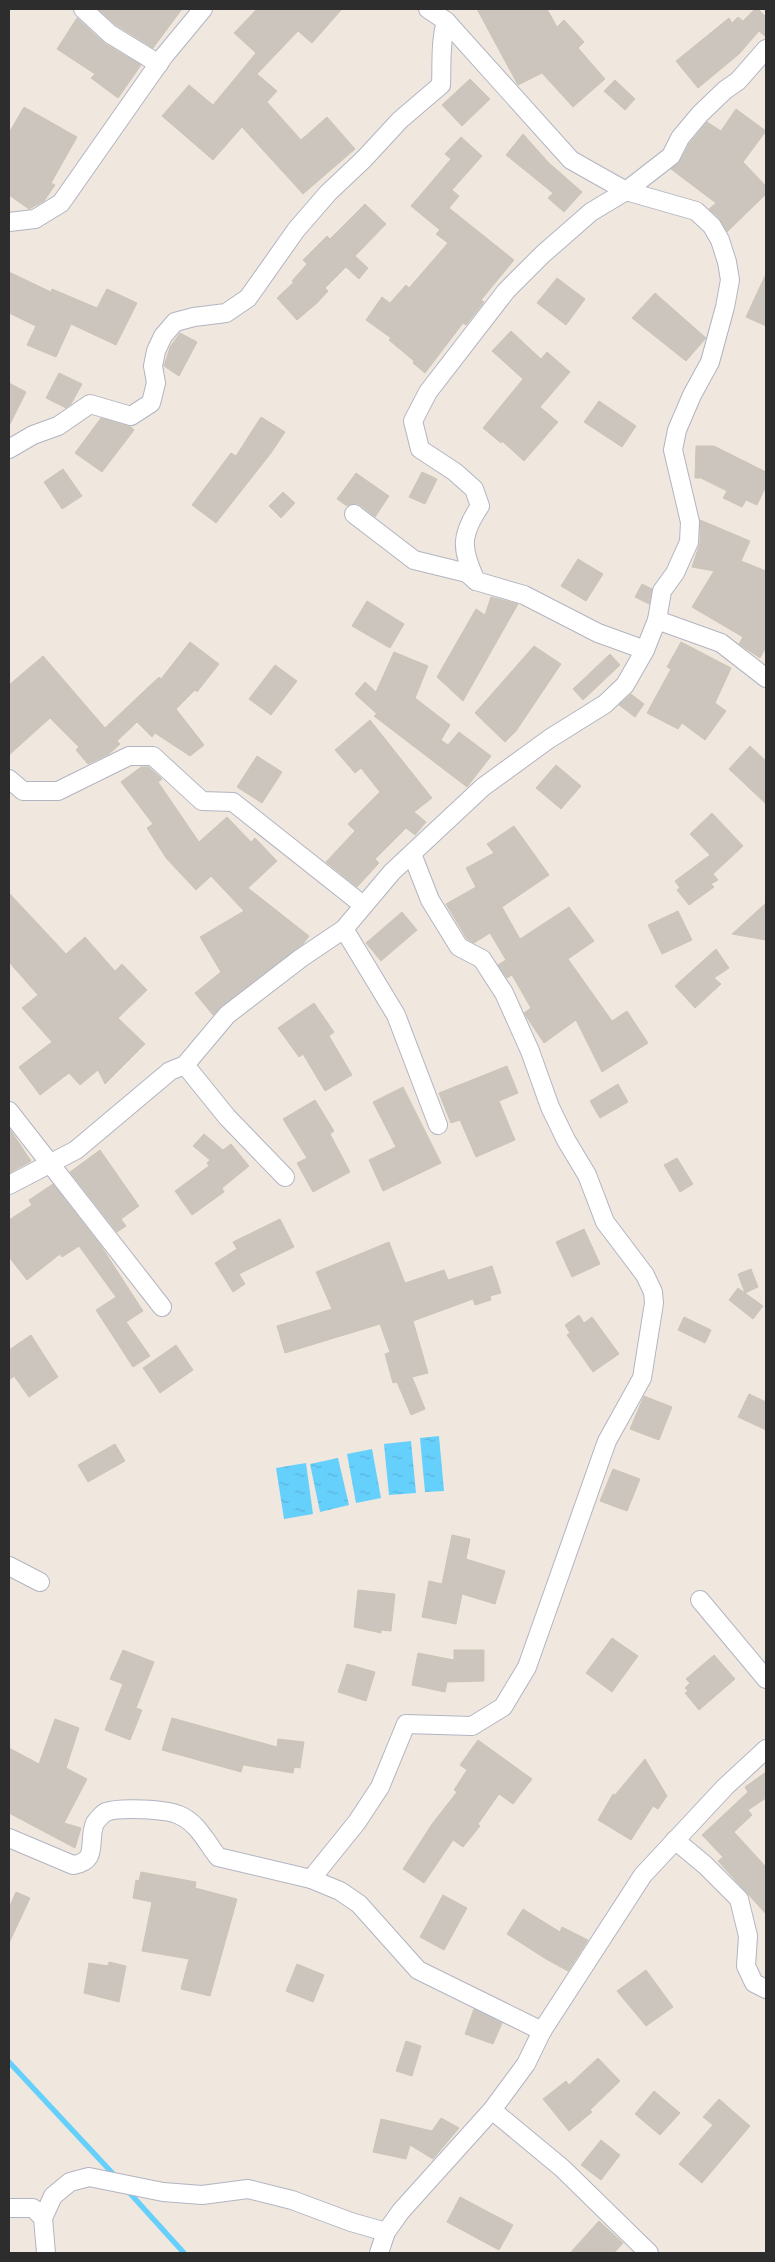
<svg xmlns="http://www.w3.org/2000/svg" width="775" height="2262" font-family="'Source Sans 3',sans-serif">
<style>
.water{fill:url(#water-ripples)}
.lines{fill:none;stroke-linecap:round;stroke-linejoin:round}
.stream{stroke:#66d0fc;stroke-width:5.5}
.building{fill:#cbc5bd;stroke:#ccc5b7}
.minor-casing{stroke:#b2b4c2;stroke-width:20}
.minor{stroke:#fff;stroke-width:18}
</style>
<defs>
<pattern id="water-ripples" width="26" height="14" patternUnits="userSpaceOnUse" patternTransform="scale(1.25)"><rect width="26" height="14" fill="#66d0fc"/><path d="M2 4q2-2 4 0t4 0M15 11q2-2 4 0t4 0" fill="none" stroke="#59b3d8"/></pattern>
</defs>
<rect width="100%" height="100%" fill="#f0e8de"/>
<g class="water">
<polygon points="439,1436 444,1491 425,1492 420,1438"/>
<polygon points="411,1441 416,1493 389,1495 384,1444"/>
<polygon points="372,1449 381,1498 356,1503 347,1454"/>
<polygon points="338,1458 349,1505 320,1512 310,1464"/>
<polygon points="306,1463 313,1514 284,1519 276,1468"/>
</g>
<g class="lines">
<g class="stream">
<polyline points="9,2062 116,2177"/>
<polyline points="127,2190 184,2253"/>
</g>
</g>
<g class="building">
<polygon points="98,9 182,9 153,48 116,25"/>
<polygon points="257,9 342,9 312,43 298,31 257,74 277,91 267,102 301,140 327,117 355,149 303,194 242,127 213,160 162,116 189,85 213,105 256,53 234,33"/>
<polygon points="477,9 547,9 557,27 564,20 584,42 578,48 605,79 573,107 542,73 518,85"/>
<polygon points="755,9 758,9 766,17 766,37 759,31 739,54 698,88 676,61 729,18 732,23 738,17 743,21"/>
<polygon points="77,18 104,43 141,65 118,98 91,78 95,74 57,49"/>
<polygon points="470,79 490,99 462,126 442,105"/>
<polygon points="615,80 635,99 625,110 604,91"/>
<polygon points="24,107 77,137 51,183 55,185 44,201 29,209 9,195 9,133"/>
<polygon points="736,109 766,131 743,162 766,186 766,194 727,232 719,218 709,209 716,203 671,169 680,161 689,144 707,122 721,131"/>
<polygon points="523,134 548,162 582,192 564,212 548,198 553,193 506,155"/>
<polygon points="461,137 482,156 452,190 459,196 449,208 514,260 481,300 484,302 466,325 463,323 425,373 413,363 414,361 389,340 391,338 366,320 382,297 390,303 406,285 409,288 448,243 436,234 440,230 411,206 451,159 445,154"/>
<polygon points="365,204 386,224 355,256 368,268 359,279 346,267 325,288 328,291 317,303 297,320 277,298 294,282 292,281 307,264 303,260 327,236 330,239"/>
<polygon points="9,272 51,292 52,289 97,308 107,289 137,303 116,345 71,324 56,357 27,345 36,326 9,313"/>
<polygon points="766,274 766,326 746,317"/>
<polygon points="557,278 585,299 566,325 537,303"/>
<polygon points="655,293 706,338 686,361 632,318"/>
<polygon points="511,331 541,359 547,352 570,372 540,407 558,422 524,461 502,441 501,443 483,428 523,379 492,351"/>
<polygon points="180,333 197,342 179,376 164,366 170,347"/>
<polygon points="59,373 82,384 71,404 66,408 46,398"/>
<polygon points="9,383 26,392 9,426"/>
<polygon points="599,401 636,426 622,447 584,422"/>
<polygon points="261,417 285,432 271,453 216,523 192,505 231,453 236,456"/>
<polygon points="101,418 130,426 134,430 102,472 75,453"/>
<polygon points="696,446 714,446 766,472 766,486 757,505 746,500 742,507 723,498 727,491 701,478 695,478"/>
<polygon points="63,469 82,496 62,509 44,482"/>
<polygon points="422,472 437,479 425,504 409,497"/>
<polygon points="356,473 389,496 375,517 360,505 355,503 347,506 337,499"/>
<polygon points="283,492 295,503 281,518 269,506"/>
<polygon points="700,520 750,541 741,561 766,571 766,647 760,658 739,644 743,637 692,607 714,571 692,567 700,543"/>
<polygon points="578,559 603,574 586,601 561,586"/>
<polygon points="642,584 652,589 649,604 635,597"/>
<polygon points="491,597 518,604 463,701 437,677 476,609 485,615"/>
<polygon points="367,601 404,624 390,648 352,626"/>
<polygon points="190,642 219,664 197,692 195,690 176,709 204,745 190,756 155,733 152,737 137,722 117,741 120,744 109,754 88,764 76,750 79,747 50,718 9,755 9,685 43,656 105,728 159,677 161,679"/>
<polygon points="681,642 731,668 715,703 726,711 705,740 682,723 678,729 647,713 671,669 667,667"/>
<polygon points="534,646 561,664 516,731 505,742 475,713"/>
<polygon points="394,652 428,666 415,698 450,725 441,740 448,745 459,732 491,756 467,787 374,716 377,714 355,694 365,682 376,692"/>
<polygon points="610,654 620,665 583,700 573,689"/>
<polygon points="275,665 297,681 271,715 249,699"/>
<polygon points="631,694 644,704 635,717 619,705"/>
<polygon points="370,720 432,798 414,812 426,822 415,835 406,828 375,859 379,863 357,887 326,862 355,831 348,824 380,792 361,768 355,773 335,750"/>
<polygon points="750,746 766,761 766,804 729,769"/>
<polygon points="257,756 282,772 262,803 237,787"/>
<polygon points="556,765 581,786 561,809 536,788"/>
<polygon points="141,767 149,767 162,779 158,782 199,842 227,817 251,842 255,838 277,861 248,888 309,936 303,944 221,1007 213,1015 195,993 221,972 200,937 244,911 211,876 196,890 166,858 147,828 153,824 121,782"/>
<polygon points="712,813 743,846 713,874 718,880 711,884 714,887 689,905 677,890 680,888 675,881 710,855 690,834"/>
<polygon points="514,826 549,875 502,907 520,939 569,907 594,941 568,959 612,1021 627,1011 648,1043 602,1072 576,1020 544,1043 524,1013 531,1008 512,975 507,978 498,965 506,960 490,933 474,943 467,939 446,904 476,887 466,868 494,853 487,844"/>
<polygon points="9,893 66,954 85,937 115,971 122,964 147,990 118,1018 145,1044 105,1084 98,1070 80,1085 69,1073 40,1095 19,1067 52,1042 22,1008 38,995 9,962"/>
<polygon points="766,903 766,940 732,934"/>
<polygon points="678,911 692,940 662,954 648,925"/>
<polygon points="402,912 417,930 381,961 366,943"/>
<polygon points="716,949 729,968 714,978 721,984 695,1008 675,986"/>
<polygon points="314,1003 334,1032 329,1036 352,1075 325,1091 303,1054 299,1057 278,1028"/>
<polygon points="507,1066 518,1093 499,1101 515,1140 476,1157 460,1120 451,1123 439,1093"/>
<polygon points="618,1084 628,1102 600,1118 590,1101"/>
<polygon points="403,1087 441,1163 383,1191 369,1160 396,1147 373,1102"/>
<polygon points="315,1100 334,1131 330,1134 350,1172 313,1192 297,1163 307,1158 283,1119"/>
<polygon points="9,1128 31,1161 9,1173"/>
<polygon points="204,1134 223,1150 231,1144 249,1166 222,1188 224,1192 192,1215 175,1191 209,1166 207,1163 210,1160 193,1146"/>
<polygon points="100,1150 139,1206 121,1219 126,1226 117,1232 70,1172"/>
<polygon points="677,1158 693,1184 680,1192 664,1165"/>
<polygon points="53,1184 101,1246 143,1311 126,1322 150,1356 133,1367 96,1310 116,1297 79,1246 62,1257 60,1254 27,1280 9,1257 9,1220 32,1205 29,1200"/>
<polygon points="280,1219 294,1247 239,1274 245,1284 233,1292 215,1263 237,1249 233,1242"/>
<polygon points="584,1229 600,1264 572,1277 556,1242"/>
<polygon points="389,1242 405,1283 444,1270 448,1280 492,1266 501,1293 490,1296 491,1300 475,1305 473,1299 413,1321 428,1373 412,1377 425,1409 411,1415 397,1382 393,1383 385,1354 390,1352 380,1324 285,1353 277,1326 332,1309 316,1272"/>
<polygon points="751,1269 758,1287 745,1293 738,1274"/>
<polygon points="738,1288 763,1306 753,1319 729,1300"/>
<polygon points="579,1315 584,1323 592,1317 619,1354 593,1372 567,1335 570,1333 565,1325"/>
<polygon points="684,1317 711,1330 705,1343 678,1330"/>
<polygon points="31,1335 58,1377 29,1397 14,1376 9,1380 9,1350"/>
<polygon points="176,1345 193,1370 160,1393 143,1368"/>
<polygon points="749,1394 766,1402 766,1430 738,1417"/>
<polygon points="644,1396 672,1407 659,1440 630,1429"/>
<polygon points="115,1444 125,1461 88,1482 78,1465"/>
<polygon points="613,1469 640,1479 627,1511 600,1501"/>
<polygon points="452,1535 470,1539 466,1559 505,1571 495,1604 462,1594 456,1624 422,1617 429,1581 442,1584"/>
<polygon points="358,1590 395,1594 391,1631 381,1630 381,1633 354,1627"/>
<polygon points="612,1638 638,1656 612,1692 586,1673"/>
<polygon points="123,1650 154,1662 136,1708 142,1710 130,1740 105,1730 123,1684 110,1679"/>
<polygon points="454,1650 484,1650 484,1681 447,1682 445,1692 412,1685 418,1653 454,1660"/>
<polygon points="714,1655 735,1679 699,1710 685,1693 688,1691 685,1688 690,1683 686,1679"/>
<polygon points="347,1664 375,1672 366,1701 338,1692"/>
<polygon points="172,1718 277,1747 278,1739 304,1742 300,1768 294,1767 293,1773 243,1765 241,1772 162,1750"/>
<polygon points="55,1719 79,1728 66,1768 87,1779 64,1823 81,1828 75,1848 9,1813 9,1748 39,1764"/>
<polygon points="478,1740 532,1779 513,1804 499,1794 478,1824 480,1826 463,1847 453,1840 424,1883 403,1869 432,1824 457,1792 454,1790 467,1770 460,1765"/>
<polygon points="645,1759 667,1796 658,1809 653,1806 631,1840 598,1820 613,1794 615,1795"/>
<polygon points="766,1772 766,1798 748,1810 752,1815 734,1832 766,1867 766,1914 718,1861 723,1857 702,1835 748,1792 745,1787"/>
<polygon points="141,1872 196,1882 195,1888 237,1899 210,1996 181,1989 189,1959 142,1951 152,1902 133,1898 136,1880 139,1881"/>
<polygon points="16,1892 30,1898 9,1943 9,1908"/>
<polygon points="443,1895 467,1908 444,1950 420,1937"/>
<polygon points="523,1909 560,1932 562,1927 588,1940 568,1971 546,1959 507,1934"/>
<polygon points="109,1962 126,1966 119,2002 84,1993 89,1963 108,1966"/>
<polygon points="297,1964 324,1975 313,2002 286,1991"/>
<polygon points="646,1970 673,2007 646,2026 617,1991"/>
<polygon points="474,2009 502,2023 493,2044 465,2034"/>
<polygon points="406,2041 421,2046 412,2076 396,2071"/>
<polygon points="598,2058 620,2081 590,2110 592,2112 569,2131 543,2099 566,2081 569,2085"/>
<polygon points="654,2091 680,2113 660,2135 635,2114"/>
<polygon points="719,2099 750,2126 702,2183 679,2164 713,2125 703,2117"/>
<polygon points="441,2118 459,2128 433,2159 410,2145 406,2159 373,2152 381,2119 432,2131"/>
<polygon points="601,2140 620,2155 601,2180 581,2165"/>
<polygon points="460,2197 513,2225 499,2250 447,2222"/>
<polygon points="599,2221 623,2243 614,2253 570,2253"/>
</g>
<g class="lines">
<g class="minor-casing">
<g id="minor">
<polyline points="83,9 110,34 159,64"/>
<polyline points="9,222 35,219 61,203 164,56 203,9"/>
<path d="M9,449L33,435L58,426L90,404L131,416L151,403L156,383L153,366L156,351L163,336L175,322L194,317L226,313L248,298L296,230L328,193L364,159L400,120L441,85C442,63 440,42 446,21"/>
<polyline points="354,514 414,560 467,573 476,581"/>
<polyline points="657,620 721,643 766,678"/>
<path d="M645,650L598,633L524,595L476,581C461,548 460,536 480,506L474,489L455,472L420,449L413,421L428,392L506,291L543,254L591,212L626,191L671,156L680,138L700,114L725,90L738,81L766,49"/>
<polyline points="9,779 23,791 58,791 129,756 153,756 202,801 233,802 363,905"/>
<polyline points="344,929 396,1015 438,1125"/>
<polyline points="185,1065 227,1117 285,1177"/>
<polyline points="9,1111 162,1307"/>
<polyline points="9,1185 76,1150 170,1071 185,1065 227,1015 301,958 344,929 392,872 483,787 549,739 605,704 625,685 645,650 657,620 662,591 675,573 689,542 690,522 673,450 677,430 692,395 710,362 725,307 730,280 727,262 720,240 712,226 696,211 626,191 571,160 446,21 428,9"/>
<polyline points="9,1566 40,1582"/>
<polyline points="700,1600 766,1679"/>
<path d="M9,1838L73,1865C100,1861 87,1841 95,1823C97,1820 103,1813 106,1812C119,1807 166,1809 179,1815C197,1822 207,1843 218,1857L311,1879L340,1891L359,1904L418,1970L542,2031L526,2064L492,2110L401,2211L386,2232L379,2253"/>
<polyline points="675,1840 705,1865 739,1899 748,1936 746,1966 754,1983 766,1989"/>
<polyline points="311,1879 357,1822 380,1787 406,1724 472,1726 503,1707 527,1667 607,1441 642,1378 654,1303 653,1292 645,1275 605,1222 587,1175 566,1140 550,1107 530,1051 504,993 482,959 459,947 430,900 412,854"/>
<polyline points="542,2031 643,1875 725,1787 766,1749"/>
<polyline points="492,2110 562,2168 649,2253"/>
<polyline points="9,2208 33,2208 43,2218 46,2253"/>
<polyline points="43,2218 53,2196 70,2182 89,2177 163,2192 202,2195 248,2189 292,2200 351,2222 386,2232"/>
</g>
</g>
<use href="#minor" class="minor"/>
</g>
<rect width="775" height="2262" fill="none" stroke="#2d2d2d" stroke-width="20"/>
</svg>
